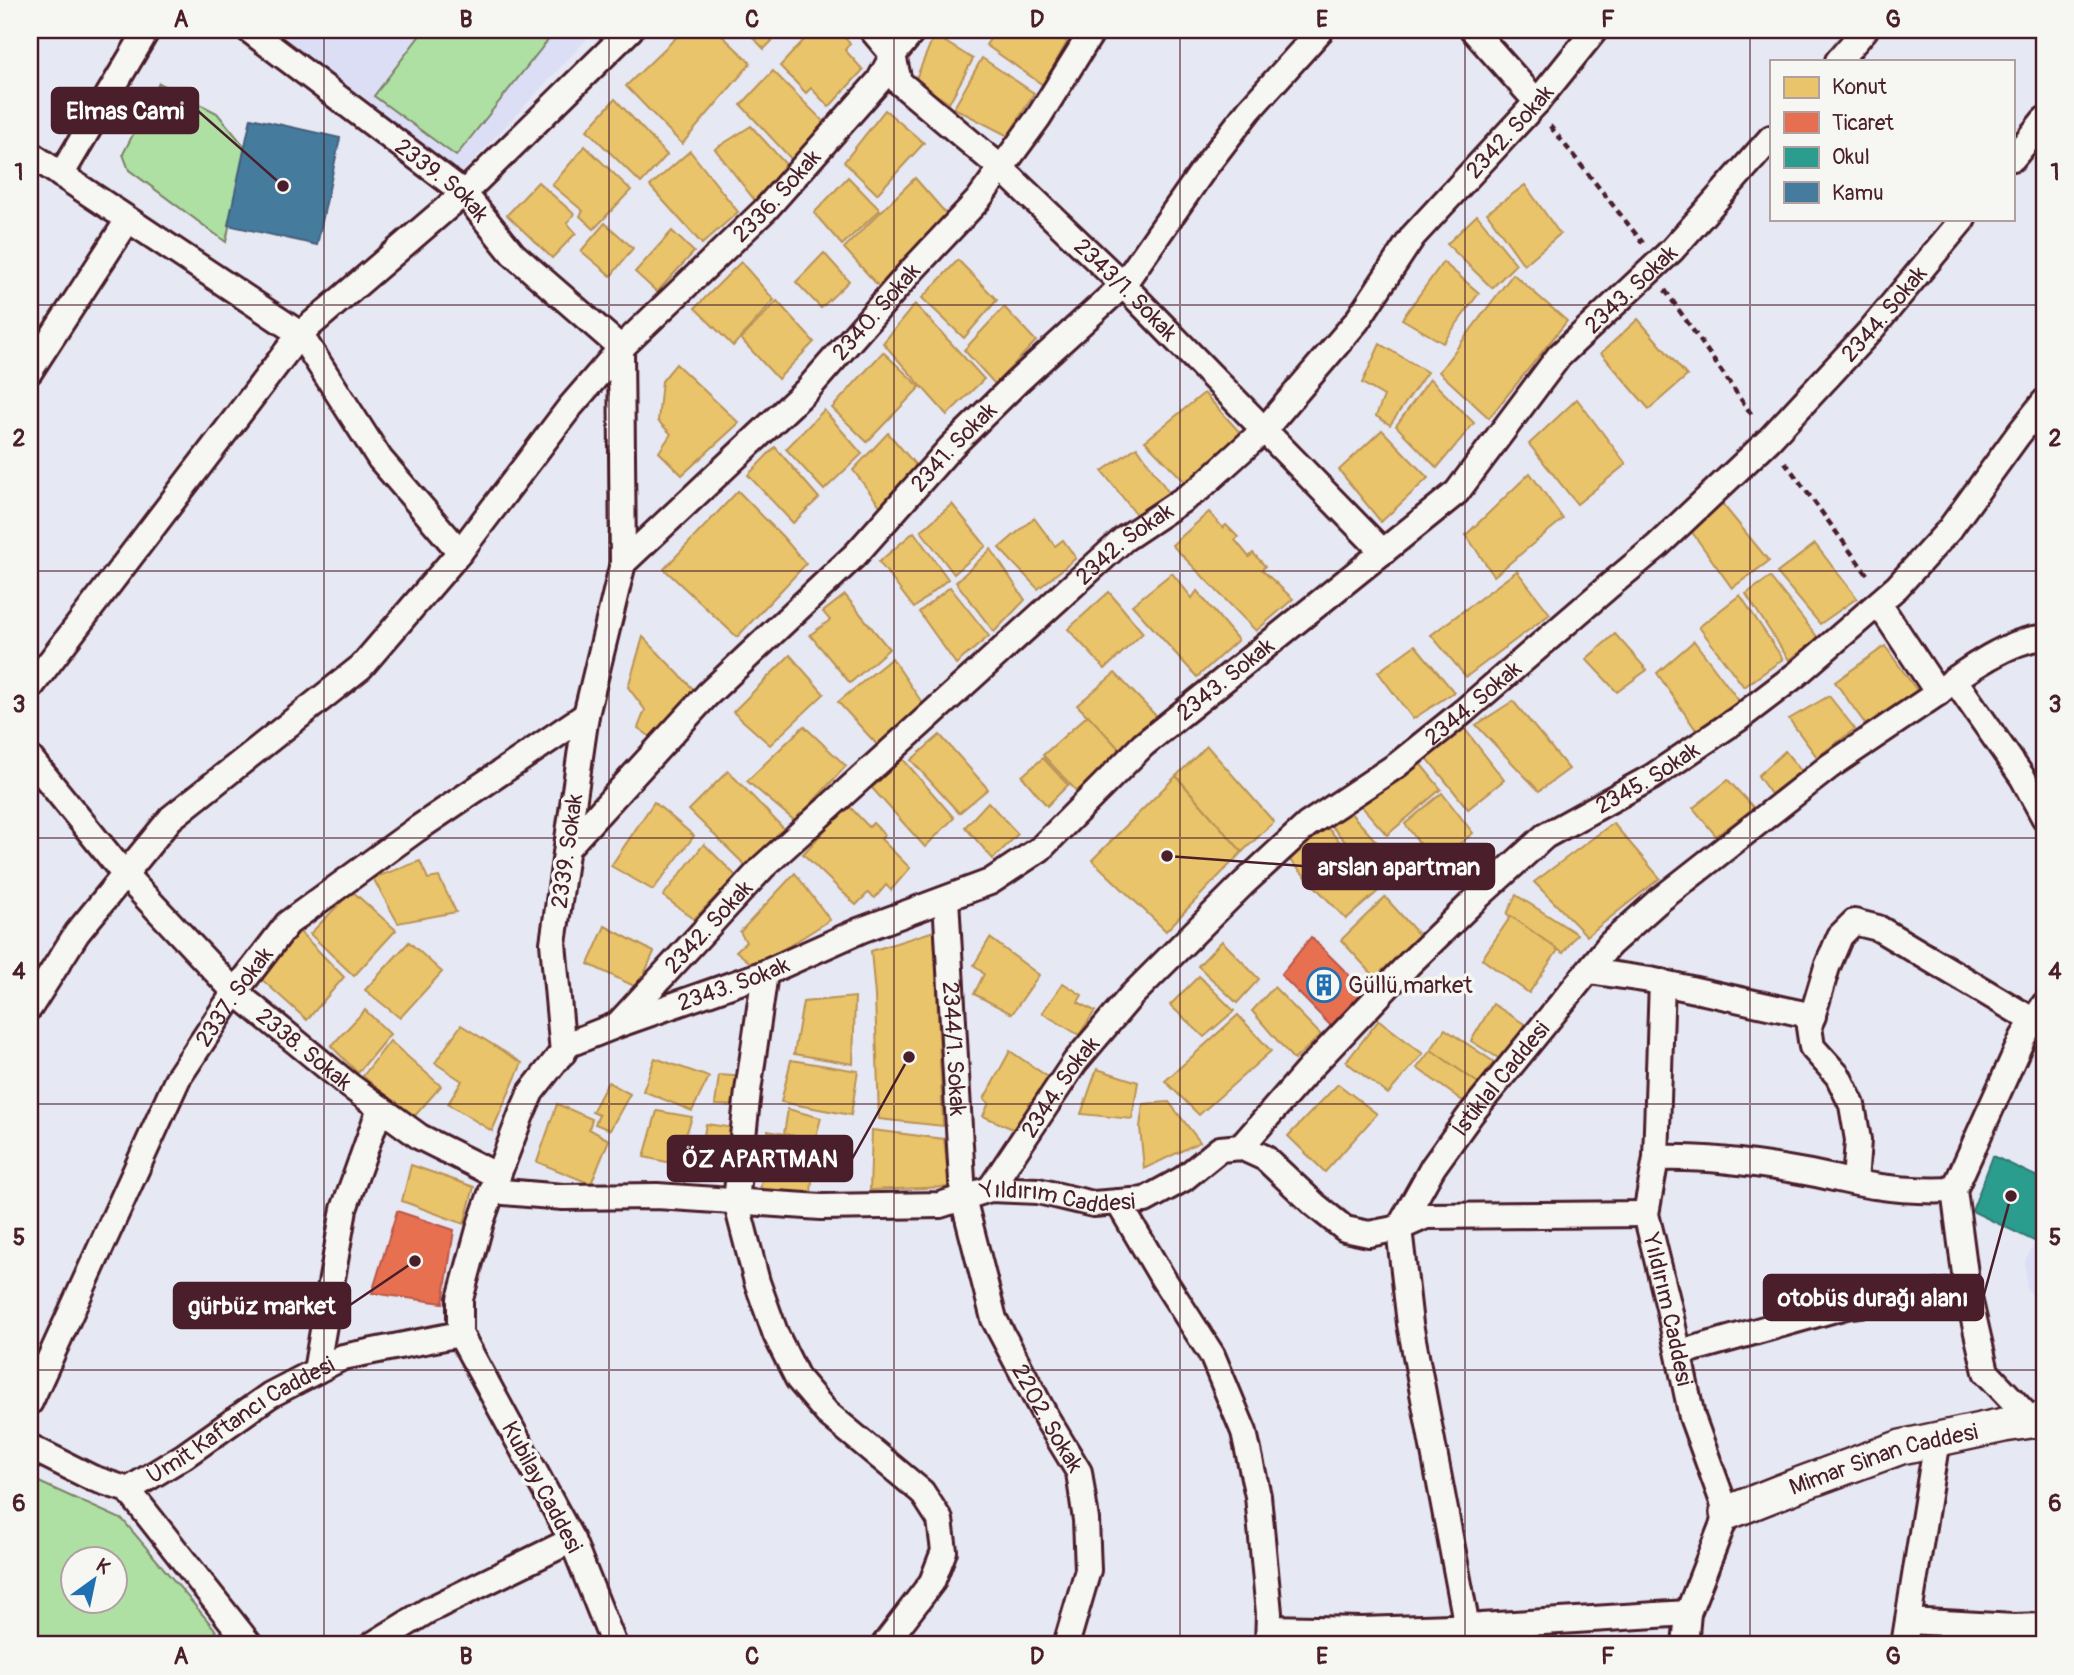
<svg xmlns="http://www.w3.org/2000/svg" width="2074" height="1675" font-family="Pangolin,sans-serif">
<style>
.built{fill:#dbdef5}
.green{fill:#ade0a2;stroke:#7c8066;stroke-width:2;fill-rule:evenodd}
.homes{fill:#e9c46a;stroke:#b99257;stroke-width:2}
.shops{fill:#e76f51;stroke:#b85746;stroke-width:2}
.schools{fill:#2a9d8f;stroke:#347771;stroke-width:2}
.public{fill:#457b9d;stroke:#465f7b;stroke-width:2}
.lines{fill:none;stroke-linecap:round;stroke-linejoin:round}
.street-casing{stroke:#4a1f2b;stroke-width:30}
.secondary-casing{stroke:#4a1f2b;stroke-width:38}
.path{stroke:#4a1f2b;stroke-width:4.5;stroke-dasharray:7 5;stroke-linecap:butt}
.street{stroke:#f6f6f2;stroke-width:24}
.secondary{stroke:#f6f6f2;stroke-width:33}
.grid{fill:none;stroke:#4a1f2b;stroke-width:2;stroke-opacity:0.55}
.labels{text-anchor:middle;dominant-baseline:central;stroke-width:7;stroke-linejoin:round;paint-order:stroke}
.street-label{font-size:23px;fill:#4a1f2b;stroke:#f6f6f2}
.poi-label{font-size:23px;fill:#4a1f2b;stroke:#f6f6f2;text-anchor:start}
.leader{fill:none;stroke:#4a1f2b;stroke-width:2.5}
.callout-dot{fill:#4a1f2b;stroke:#f6f6f2;stroke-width:2.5}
.callout{fill:#4a1f2b;stroke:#4a1f2b;stroke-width:2.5}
.callout-label{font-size:24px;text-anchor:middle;font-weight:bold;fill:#fff}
.neatline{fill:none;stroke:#4a1f2b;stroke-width:2.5}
.grid-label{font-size:23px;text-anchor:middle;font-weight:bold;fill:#4a1f2b}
</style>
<rect width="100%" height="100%" fill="#e6e8f4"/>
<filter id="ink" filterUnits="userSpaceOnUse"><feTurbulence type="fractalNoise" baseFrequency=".0143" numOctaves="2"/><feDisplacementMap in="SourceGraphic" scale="14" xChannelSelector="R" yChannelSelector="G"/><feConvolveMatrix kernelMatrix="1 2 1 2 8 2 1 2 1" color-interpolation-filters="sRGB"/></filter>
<g filter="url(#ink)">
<g class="built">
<polygon points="271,30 595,30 460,175"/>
<polygon points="2044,1227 2044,1308 2027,1289 2025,1261"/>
</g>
<g class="green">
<polygon points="424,30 556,30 456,156 374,96"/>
<polygon points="159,83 217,113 245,147 226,242 129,170 123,154"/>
<path d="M30,1478L123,1520L214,1628L224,1645H30ZM74,1560H116V1602H74Z"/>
</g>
<g class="homes">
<polygon points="684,30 716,30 751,63 682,144 626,86"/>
<polygon points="746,30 783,30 764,49"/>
<polygon points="813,30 837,30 850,43 845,50 863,70 829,107 811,88 806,93 780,66"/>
<polygon points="996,30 1048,30 1067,42 1043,85 986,45"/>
<polygon points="934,35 973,59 949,103 915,81"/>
<polygon points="982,58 1034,93 1008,136 954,108"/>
<polygon points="773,71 825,123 794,162 741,105"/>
<polygon points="615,99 667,155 641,183 587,130"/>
<polygon points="885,110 924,143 877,194 844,162"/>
<polygon points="751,126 790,169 756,202 715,149"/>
<polygon points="585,146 631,190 594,229 580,216 583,211 552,185"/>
<polygon points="690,151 738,212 702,244 650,186"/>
<polygon points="848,177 880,210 842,245 814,213"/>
<polygon points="915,178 950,218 882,290 844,248"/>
<polygon points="538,182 574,214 567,223 576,233 552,258 507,215"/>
<polygon points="1525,185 1560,234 1524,265 1487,213"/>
<polygon points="1477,215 1516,264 1492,288 1447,244"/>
<polygon points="605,223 633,248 611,276 581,251"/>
<polygon points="672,231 694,252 657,292 635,272"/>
<polygon points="824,253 849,281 821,308 796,282"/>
<polygon points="958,260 997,300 964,338 922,298"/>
<polygon points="741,262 774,300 733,346 695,308"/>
<polygon points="1443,262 1479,293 1443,343 1402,319"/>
<polygon points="1513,274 1567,321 1489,418 1439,372"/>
<polygon points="777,301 814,342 778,379 741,339"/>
<polygon points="915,304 984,379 947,415 883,343"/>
<polygon points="1004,307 1036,341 995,384 964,350"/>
<polygon points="1638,319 1687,376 1649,409 1601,353"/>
<polygon points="1380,344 1427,372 1390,425 1376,416 1384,396 1362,383"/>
<polygon points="883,352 920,387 867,442 832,408"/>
<polygon points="676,364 739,423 682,475 659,452 671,434 658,421 662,381"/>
<polygon points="1430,379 1474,423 1437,468 1396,426"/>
<polygon points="1204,393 1243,436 1187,484 1145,441"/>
<polygon points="1577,399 1626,464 1577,504 1529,444"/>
<polygon points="824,410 862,454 824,490 786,449"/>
<polygon points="1382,430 1428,478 1381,522 1339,470"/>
<polygon points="888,433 920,470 884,511 853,470"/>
<polygon points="775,447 819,498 793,523 748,475"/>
<polygon points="1137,447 1171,496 1139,518 1102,471"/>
<polygon points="1530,473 1563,519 1494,576 1466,535"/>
<polygon points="738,491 783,537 806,564 737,637 664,569"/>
<polygon points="1720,501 1769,561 1732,588 1689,528"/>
<polygon points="952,504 986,546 954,574 921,531"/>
<polygon points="1209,512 1223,528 1226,525 1238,537 1235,540 1249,557 1253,553 1265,566 1262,570 1293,599 1256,631 1172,545"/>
<polygon points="1034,518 1055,546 1063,540 1076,558 1038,589 999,548"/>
<polygon points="914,532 948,579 914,608 879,562"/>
<polygon points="1815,544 1857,598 1820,624 1777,573"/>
<polygon points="991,549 1025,600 994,632 956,582"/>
<polygon points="1517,571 1550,614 1466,677 1431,635"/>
<polygon points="1172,573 1192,598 1197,591 1238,640 1197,677 1132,605"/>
<polygon points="1770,577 1819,639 1789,660 1746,594"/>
<polygon points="950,587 989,636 956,664 919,612"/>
<polygon points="1109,592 1143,633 1105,669 1068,629"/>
<polygon points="845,595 889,649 850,683 810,635 830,620 823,612"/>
<polygon points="1740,595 1783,659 1744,687 1699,627"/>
<polygon points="1615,634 1647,670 1617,692 1586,659"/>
<polygon points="643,637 698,694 655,740 638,728 645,710 628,687"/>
<polygon points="1694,641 1739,701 1696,730 1657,673"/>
<polygon points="1415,645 1454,692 1413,719 1378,672"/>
<polygon points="1885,646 1918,692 1866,725 1835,682"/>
<polygon points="790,655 824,694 770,745 733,712"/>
<polygon points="892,658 925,707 881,749 838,702"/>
<polygon points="1115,673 1159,719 1123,753 1077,705"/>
<polygon points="1829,696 1855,729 1817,757 1789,719"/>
<polygon points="1513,701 1569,769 1539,791 1476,725"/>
<polygon points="1088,715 1123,753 1080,795 1043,755"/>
<polygon points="1461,724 1504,780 1468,809 1423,753"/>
<polygon points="804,726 846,766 795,821 747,781"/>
<polygon points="940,735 988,789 959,813 911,760"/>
<polygon points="1207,746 1274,822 1242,852 1176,776"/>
<polygon points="1785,751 1802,772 1771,794 1758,776"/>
<polygon points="1414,756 1441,789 1387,835 1355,799"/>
<polygon points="902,758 954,818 925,847 872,788"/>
<polygon points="1043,758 1068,785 1047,806 1022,776"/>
<polygon points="728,771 784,829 746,866 689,810"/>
<polygon points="1176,776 1242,852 1166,931 1092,860"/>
<polygon points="1728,780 1754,808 1716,836 1693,808"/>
<polygon points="1442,793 1473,833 1435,864 1405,824"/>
<polygon points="654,802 694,836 653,890 611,866"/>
<polygon points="988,802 1018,834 993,859 965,827"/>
<polygon points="848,805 869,827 873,823 885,835 881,839 910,868 891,890 886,885 875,898 868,893 856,905 803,854"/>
<polygon points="1346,808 1392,859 1374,875 1327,821"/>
<polygon points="1322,822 1382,888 1346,919 1286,856"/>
<polygon points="1613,823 1660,878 1587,936 1534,882"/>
<polygon points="704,844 736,876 694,919 663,896"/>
<polygon points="420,861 428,879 439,877 456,912 398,923 373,878"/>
<polygon points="795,873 830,920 789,946 753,965 736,951 746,942 740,932"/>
<polygon points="352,891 396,930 354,976 310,934"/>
<polygon points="1516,895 1577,934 1563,953 1507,914"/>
<polygon points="1385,897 1420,936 1375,977 1341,940"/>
<polygon points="1511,916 1558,950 1529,993 1482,959"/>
<polygon points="605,926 654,952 638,988 588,964"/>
<polygon points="298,930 344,977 307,1020 259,977"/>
<polygon points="934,931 943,1126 879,1119 875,996 871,951"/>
<polygon points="990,938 1039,975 1012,1014 974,994 984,974 974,965"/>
<polygon points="1222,941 1259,979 1237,1003 1198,966"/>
<polygon points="409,942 442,972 400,1018 365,990"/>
<polygon points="1199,976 1234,1011 1204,1037 1170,1005"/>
<polygon points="1063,983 1082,995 1078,1002 1095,1011 1079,1035 1042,1013"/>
<polygon points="1274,987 1321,1035 1294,1060 1252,1011"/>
<polygon points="855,997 853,1064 794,1054 803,1002"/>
<polygon points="1493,1004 1526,1025 1503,1061 1471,1041"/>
<polygon points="365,1010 390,1034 358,1073 331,1046"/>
<polygon points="1238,1015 1271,1051 1199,1115 1165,1081"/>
<polygon points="1379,1020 1423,1054 1388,1094 1346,1062"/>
<polygon points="461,1025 522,1063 492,1131 448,1104 462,1081 435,1063"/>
<polygon points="1445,1029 1494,1062 1479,1084 1431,1050"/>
<polygon points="390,1041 441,1086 412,1119 363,1076"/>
<polygon points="1431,1050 1481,1085 1467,1104 1417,1068"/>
<polygon points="1010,1051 1051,1079 1015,1130 983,1116 989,1103 984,1099"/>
<polygon points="655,1058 709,1077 692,1111 643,1091"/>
<polygon points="791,1060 858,1071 851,1115 781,1102"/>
<polygon points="1097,1069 1138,1082 1132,1119 1081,1114"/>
<polygon points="719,1075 748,1077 744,1106 715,1105"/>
<polygon points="608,1082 630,1094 610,1130 595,1124 599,1115 592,1112"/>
<polygon points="1338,1084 1377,1114 1325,1172 1288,1136"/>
<polygon points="1169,1102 1200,1142 1144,1169 1140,1127 1143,1104"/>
<polygon points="557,1104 592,1119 589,1129 609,1140 591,1184 537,1162"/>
<polygon points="788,1109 821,1118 815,1140 784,1134"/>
<polygon points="657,1111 692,1117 676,1164 644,1157"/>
<polygon points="706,1124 735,1128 726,1174 697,1172"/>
<polygon points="872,1130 944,1139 949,1187 870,1190"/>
<polygon points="768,1131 815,1140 811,1194 760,1192"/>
<polygon points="411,1165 474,1187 464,1224 402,1201"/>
</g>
<g class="shops">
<polygon points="1311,937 1368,994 1334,1029 1281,975"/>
<polygon points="397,1211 454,1230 443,1303 372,1293"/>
</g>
<polygon class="schools" points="1993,1156 2044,1180 2044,1222 2036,1242 1972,1211"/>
<polygon class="public" points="251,118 340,138 317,245 228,225"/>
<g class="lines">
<g class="street-casing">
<g id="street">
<path id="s1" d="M249,30L464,193L513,254L621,348L765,210L879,81L893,55L914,30"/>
<path id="s2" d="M872,30L893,55L899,82L1002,169L1123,285L1383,552"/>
<polyline points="1473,30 1537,102"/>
<polyline points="1838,61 1865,30"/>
<polyline points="30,154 300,334 380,459 460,552"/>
<polyline points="2013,158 2044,120"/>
<polyline points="61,175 147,30"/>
<polyline points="30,371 128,220"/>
<path id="s3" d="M623,563L807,390L913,269L978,200L1038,118L1093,30"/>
<polyline points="1879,604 1938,693"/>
<polyline points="1954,679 2023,778 2044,817"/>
<polyline points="30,688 300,334 464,193 630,30"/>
<path id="s4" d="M30,758L125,875L235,992L350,1086L420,1137L498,1176"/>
<path id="s5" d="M568,847L707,695L856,554L951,447L1017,382L1123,285L1206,166L1249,110L1321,30"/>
<path id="s6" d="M946,899L963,1198L994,1319L1047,1419L1079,1472L1086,1520L1088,1570L1066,1645"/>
<polyline points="1589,971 1650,980 1813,1016"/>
<polyline points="765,973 748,1091 736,1201 757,1282 776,1335 798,1379 827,1413 922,1492 940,1520 944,1551 932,1582 884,1645"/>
<path id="s7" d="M1662,982L1656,1158L1646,1214L1669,1308L1692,1417L1727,1513L1688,1613L1685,1645"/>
<polyline points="30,1007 77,933 171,818 361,667 460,552 570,407 621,348 623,563 586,715 553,943 563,1053"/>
<path id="s8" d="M620,1022L763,867L1124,539L1199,489L1264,430L1357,321L1413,236L1537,102L1595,30"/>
<path id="s9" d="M1241,1147L1311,1067L1409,964L1480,895L1545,836L1652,777L1738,719L1797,674L1897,587L1949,530L2018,435L2044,402"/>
<path d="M1656,1158C1706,1156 1756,1163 1805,1172C1828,1176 1851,1183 1874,1186C1900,1190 1928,1191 1954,1190"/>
<polyline points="1855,1182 1858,1140 1852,1105 1838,1076 1812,1047 1809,1027 1827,967 1840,936 1854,922 1878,928 2034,1021"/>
<path id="s10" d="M990,1189L1075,1062L1131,996L1243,884L1307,825L1397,765L1464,711L1609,586L1657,546L1769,440L1870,331L1963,219"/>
<path id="s11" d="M492,1191L563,1197L657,1196L821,1207L940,1205L990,1189L1038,1191L1093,1204L1145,1200L1183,1179L1220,1149L1241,1147L1265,1158L1315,1205L1345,1229L1369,1234L1399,1228L1426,1216L1646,1214"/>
<polyline points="1118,1202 1162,1277 1212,1355 1244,1432 1258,1496 1269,1613 1268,1645"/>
<polyline points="1679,1353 1846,1306 1967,1289"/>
<polyline points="316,1371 344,1209 380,1108"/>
<path id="s12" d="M30,1402L178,1078L235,992L288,923L417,829L586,715"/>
<polyline points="2032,1421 1986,1372 1967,1289 1954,1190 2023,1037 2044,1005"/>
<path id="s13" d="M30,1447L92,1478L128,1490L184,1456L270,1395L343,1357L460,1334"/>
<polyline points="128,1490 250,1645"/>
<polyline points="1908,1621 2014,1627 2044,1626"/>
<path id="s14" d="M1467,1627L1410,1324L1399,1228L1433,1167L1471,1114L1610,944L1657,902L1830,766L1938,693C1961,673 2014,637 2044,638"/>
<polyline points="1269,1628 1362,1630 1481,1626 1688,1613"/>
<polyline points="372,1645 427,1611 572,1540"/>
<path id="s15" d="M614,1645L572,1540L460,1334V1299L481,1222L492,1191L521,1115L531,1092L569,1044L617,1025L765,973L861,930L990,882L1040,849L1143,745L1457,492L1559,356L1672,250L1771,138"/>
<polyline points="1904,1645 1937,1439"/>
</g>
</g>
<g class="secondary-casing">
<g id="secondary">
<path id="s16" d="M1727,1513L1795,1486L1901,1447L2004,1425L2044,1419"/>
</g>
</g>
<g class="path">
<polyline points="1550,126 1643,243"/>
<polyline points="1665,290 1754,418"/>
<polyline points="1785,462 1869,577"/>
</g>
<use href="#street" class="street"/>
<use href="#secondary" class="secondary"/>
</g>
</g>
<path class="grid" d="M324,30V1645M609,30V1645M894,30V1645M1180,30V1645M1465,30V1645M1750,30V1645M30,305H2044M30,571H2044M30,838H2044M30,1104H2044M30,1370H2044"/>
<defs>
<g id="building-ring" transform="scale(1.75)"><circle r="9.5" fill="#f6f6f2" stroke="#1f6fb2" stroke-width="1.5"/><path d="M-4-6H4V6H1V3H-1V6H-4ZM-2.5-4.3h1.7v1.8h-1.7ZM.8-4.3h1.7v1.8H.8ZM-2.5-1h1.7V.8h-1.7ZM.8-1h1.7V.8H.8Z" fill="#1f6fb2"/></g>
</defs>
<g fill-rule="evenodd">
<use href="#building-ring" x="1324" y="985"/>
</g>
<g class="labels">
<g class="street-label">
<text stroke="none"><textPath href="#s8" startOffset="1264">2342. Sokak</textPath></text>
<text stroke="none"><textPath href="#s1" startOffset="245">2339. Sokak</textPath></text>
<text stroke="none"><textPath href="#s1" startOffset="709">2336. Sokak</textPath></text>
<text stroke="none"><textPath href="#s15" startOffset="1992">2343. Sokak</textPath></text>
<text stroke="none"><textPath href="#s2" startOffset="368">2343/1. Sokak</textPath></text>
<text stroke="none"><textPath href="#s3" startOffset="357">2340. Sokak</textPath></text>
<text stroke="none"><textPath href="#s10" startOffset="1258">2344. Sokak</textPath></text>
<text stroke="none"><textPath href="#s5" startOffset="556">2341. Sokak</textPath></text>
<text stroke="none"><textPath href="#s8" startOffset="696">2342. Sokak</textPath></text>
<text stroke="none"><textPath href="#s15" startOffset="1426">2343. Sokak</textPath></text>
<text stroke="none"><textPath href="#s10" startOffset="691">2344. Sokak</textPath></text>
<text stroke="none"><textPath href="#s9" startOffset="553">2345. Sokak</textPath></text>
<text transform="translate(567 851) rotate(-82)">2339. Sokak</text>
<text stroke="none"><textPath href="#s8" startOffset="130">2342. Sokak</textPath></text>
<text stroke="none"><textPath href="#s15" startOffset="838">2343. Sokak</textPath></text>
<text stroke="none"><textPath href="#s12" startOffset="455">2337. Sokak</textPath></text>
<text stroke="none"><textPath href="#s4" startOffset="401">2338. Sokak</textPath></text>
<text stroke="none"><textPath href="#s6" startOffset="150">2344/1. Sokak</textPath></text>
<text stroke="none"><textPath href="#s14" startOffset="586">İstiklal Caddesi</textPath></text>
<text stroke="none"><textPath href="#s10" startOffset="124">2344. Sokak</textPath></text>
<text stroke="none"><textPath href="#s11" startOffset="570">Yıldırım Caddesi</textPath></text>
<text stroke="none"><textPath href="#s7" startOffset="331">Yıldırım Caddesi</textPath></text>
<text stroke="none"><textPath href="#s6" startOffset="537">2202. Sokak</textPath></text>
<text stroke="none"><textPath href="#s13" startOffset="240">Ümit Kaftancı Caddesi</textPath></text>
<text stroke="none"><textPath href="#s16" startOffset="166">Mimar Sinan Caddesi</textPath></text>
<text transform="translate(542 1487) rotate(62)">Kubilay Caddesi</text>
</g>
<g class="poi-label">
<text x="1348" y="985">Güllü market</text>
</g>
</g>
<path class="leader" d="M283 186L198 111M1167 856L1303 866M909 1057L852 1159M2011 1196L1983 1298M415 1261L350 1305"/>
<g class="callout-dot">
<circle cx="283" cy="186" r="7"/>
<circle cx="1167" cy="856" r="7"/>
<circle cx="909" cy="1057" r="7"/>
<circle cx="2011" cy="1196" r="7"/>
<circle cx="415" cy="1261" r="7"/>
</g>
<g class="callout">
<rect x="52" y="88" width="146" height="45" rx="7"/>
<rect x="1303" y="844" width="191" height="45" rx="7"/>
<rect x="668" y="1136" width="184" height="45" rx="7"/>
<rect x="1764" y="1275" width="219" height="45" rx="7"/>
<rect x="174" y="1283" width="176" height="45" rx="7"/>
</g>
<g class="callout-label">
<text x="125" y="119">Elmas Cami</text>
<text x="1399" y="875">arslan apartman</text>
<text x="760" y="1167">ÖZ APARTMAN</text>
<text x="1873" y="1306">otobüs durağı alanı</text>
<text x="262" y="1314">gürbüz market</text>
</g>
<rect width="2074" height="1675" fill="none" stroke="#f6f6f2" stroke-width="77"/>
<rect x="1770" y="60" width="245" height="161" fill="#f6f6f2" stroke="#b1a0a2" stroke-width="2"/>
<rect x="1784" y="77" width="35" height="21" fill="#e9c46a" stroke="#b1a0a2" stroke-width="2"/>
<text x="1832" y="94" font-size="21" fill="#4a1f2b">Konut</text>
<rect x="1784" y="112" width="35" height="21" fill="#e76f51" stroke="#b1a0a2" stroke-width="2"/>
<text x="1832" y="130" font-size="21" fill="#4a1f2b">Ticaret</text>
<rect x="1784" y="147" width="35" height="21" fill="#2a9d8f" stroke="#b1a0a2" stroke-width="2"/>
<text x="1832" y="164" font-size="21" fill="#4a1f2b">Okul</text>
<rect x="1784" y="182" width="35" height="21" fill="#457b9d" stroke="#b1a0a2" stroke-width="2"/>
<text x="1832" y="200" font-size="21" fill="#4a1f2b">Kamu</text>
<g transform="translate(94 1580) rotate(33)"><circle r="33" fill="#f6f6f2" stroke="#b1a0a2" stroke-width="2"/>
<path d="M0-5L12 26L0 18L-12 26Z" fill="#1f6fb2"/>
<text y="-10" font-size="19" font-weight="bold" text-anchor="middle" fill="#4a1f2b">K</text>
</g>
<rect x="38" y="38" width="1998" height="1598" class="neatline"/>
<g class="grid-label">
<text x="181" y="27">A</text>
<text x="466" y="27">B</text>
<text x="752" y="27">C</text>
<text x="1037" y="27">D</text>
<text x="1322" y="27">E</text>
<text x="1608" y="27">F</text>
<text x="1893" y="27">G</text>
<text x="19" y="180">1</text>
<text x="2055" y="180">1</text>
<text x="19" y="446">2</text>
<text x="2055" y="446">2</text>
<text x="19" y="712">3</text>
<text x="2055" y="712">3</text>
<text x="19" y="979">4</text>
<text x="2055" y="979">4</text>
<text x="19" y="1245">5</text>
<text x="2055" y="1245">5</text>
<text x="19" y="1511">6</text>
<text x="2055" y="1511">6</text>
<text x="181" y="1664">A</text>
<text x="466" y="1664">B</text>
<text x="752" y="1664">C</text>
<text x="1037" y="1664">D</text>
<text x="1322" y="1664">E</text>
<text x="1608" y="1664">F</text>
<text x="1893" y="1664">G</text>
</g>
</svg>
